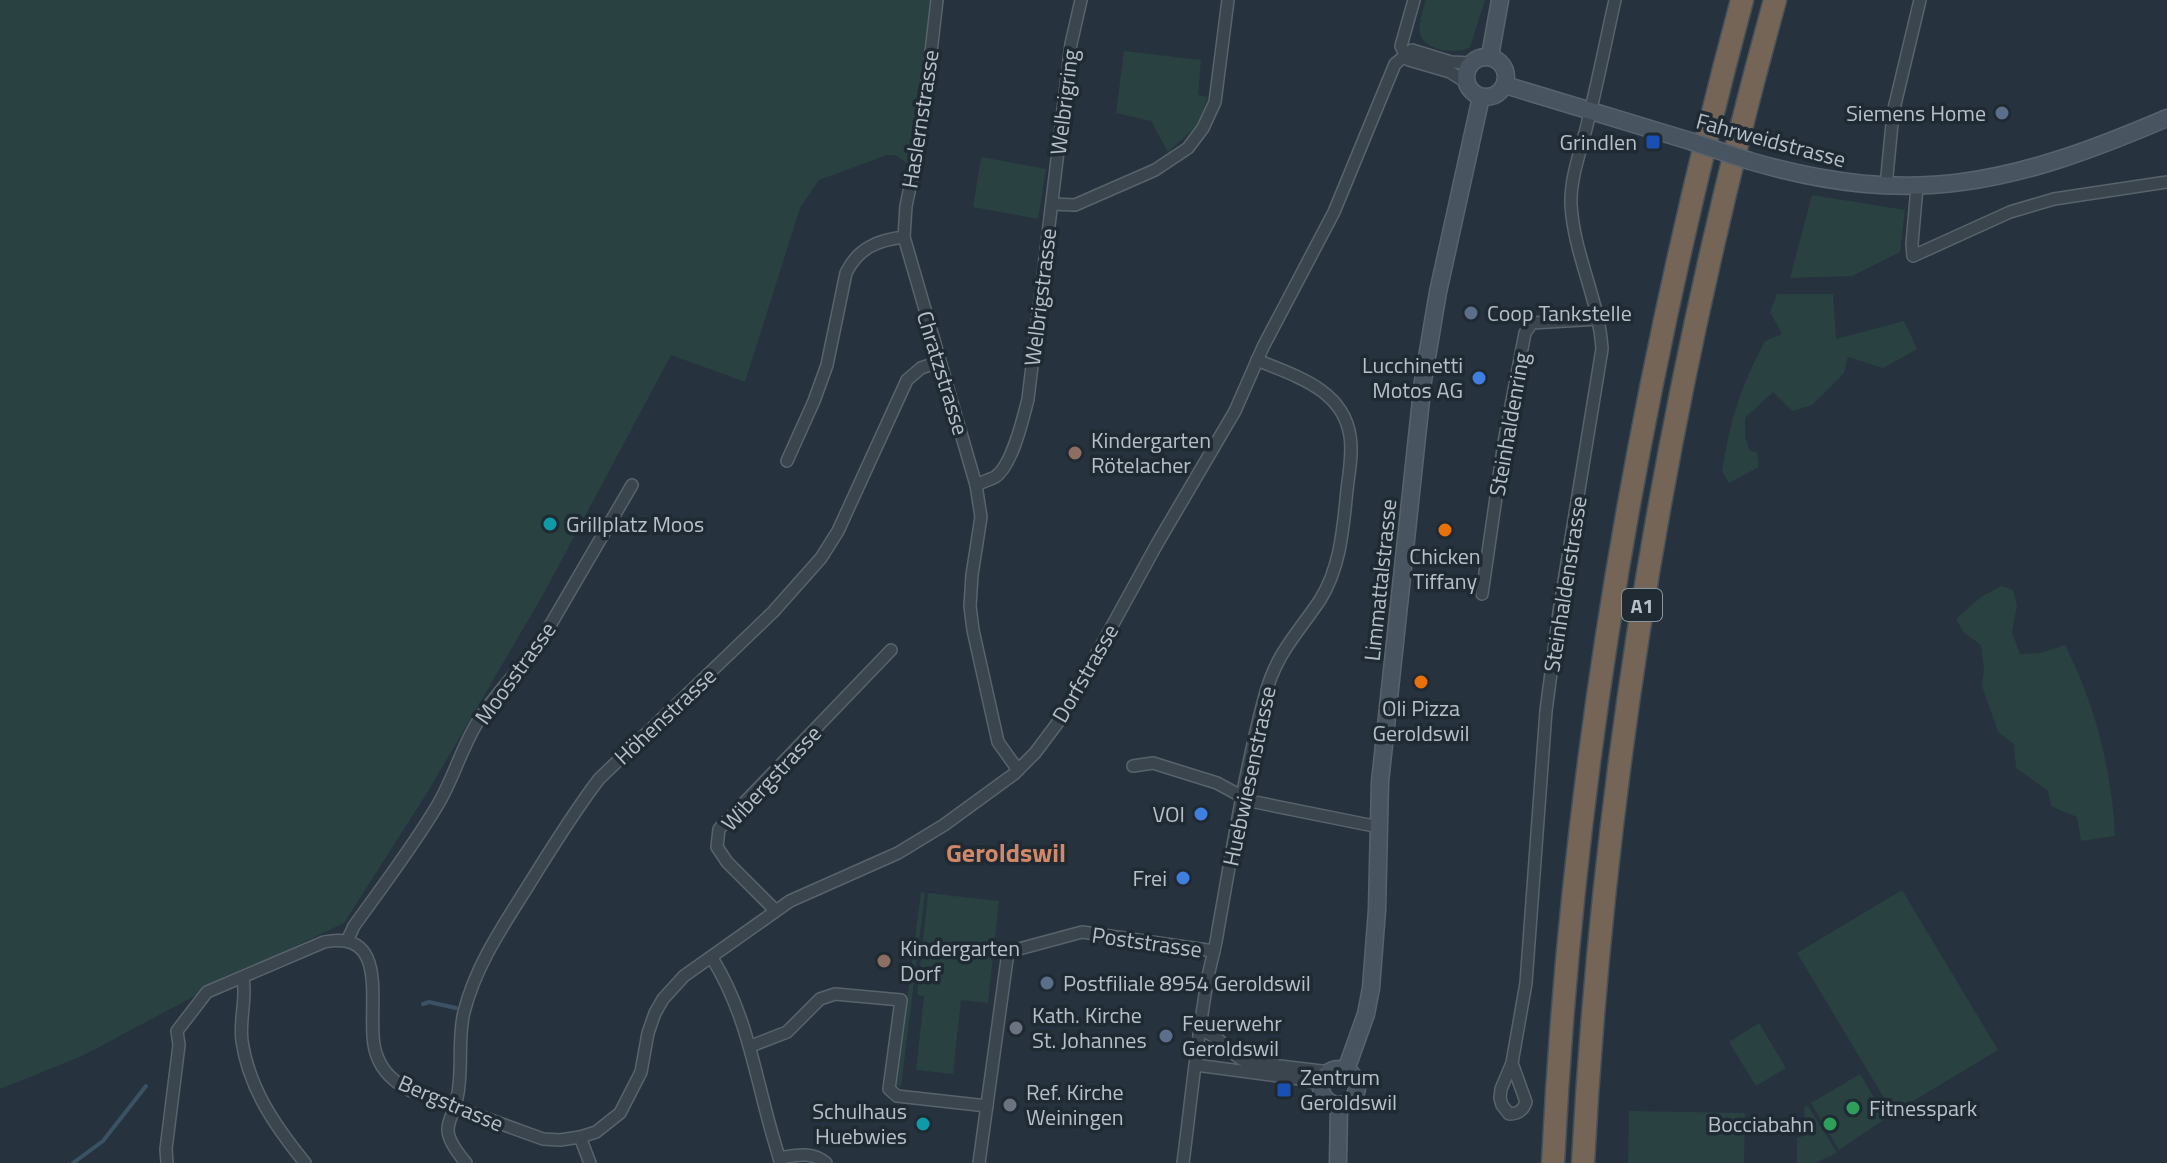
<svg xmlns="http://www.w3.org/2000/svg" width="2167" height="1163" font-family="'Titillium Web',sans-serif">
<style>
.green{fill:#294140}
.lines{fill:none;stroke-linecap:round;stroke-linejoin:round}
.stream{stroke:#3a5264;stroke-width:4}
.street-casing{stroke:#58636c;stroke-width:14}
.secondary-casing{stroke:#58636c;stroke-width:19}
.highway-casing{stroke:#455059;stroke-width:25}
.street{stroke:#3a454e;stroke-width:11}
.secondary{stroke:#485561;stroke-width:16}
.highway{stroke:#746557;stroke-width:22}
.secondary-bridge-casing{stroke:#58636c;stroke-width:19;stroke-linecap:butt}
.secondary-bridge{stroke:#485561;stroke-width:16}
.service-dot{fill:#5c6f8a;stroke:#1f2a33;stroke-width:3}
.transit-dot{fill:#1a4fb4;stroke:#1f2a33;stroke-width:3}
.shop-dot{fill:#3f7fe0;stroke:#1f2a33;stroke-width:3}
.education-dot{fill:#8d6e63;stroke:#1f2a33;stroke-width:3}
.culture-dot{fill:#0f9aa8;stroke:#1f2a33;stroke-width:3}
.food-dot{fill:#e8710a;stroke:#1f2a33;stroke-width:3}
.worship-dot{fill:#6b7280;stroke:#1f2a33;stroke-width:3}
.leisure-dot{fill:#2e9e5b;stroke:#1f2a33;stroke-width:3}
.labels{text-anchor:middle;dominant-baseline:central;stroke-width:7;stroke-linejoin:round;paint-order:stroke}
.shield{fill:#1f2a33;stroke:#89939c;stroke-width:2}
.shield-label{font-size:20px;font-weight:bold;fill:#b6c0c9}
.street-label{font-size:22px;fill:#b6c0c9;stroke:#1f2a33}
.poi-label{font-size:22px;fill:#b6c0c9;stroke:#1f2a33;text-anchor:start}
.quarter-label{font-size:26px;font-weight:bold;fill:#d18869;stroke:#1f2a33}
</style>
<rect width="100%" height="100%" fill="#26333e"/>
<g class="green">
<polygon points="0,0 936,0 911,166 895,155 887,155 819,180 800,208 745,382 671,355 544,593 430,788 344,923 225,980 82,1056 0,1089"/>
<path d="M1426,0H1485L1470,47C1458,54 1431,52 1422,38C1416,28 1423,10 1426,0Z"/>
<polygon points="1124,51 1201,60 1198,95 1208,97 1198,125 1168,152 1151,121 1116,113"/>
<polygon points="981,157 1046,169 1038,219 973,207"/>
<polygon points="1812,195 1905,210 1900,252 1852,276 1790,278"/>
<path d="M1777,294H1833L1836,339L1904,321L1917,349L1883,368L1848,357L1844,373L1812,405L1792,411L1773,392L1745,418V437L1750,451L1757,452L1759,467L1729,483L1722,472C1730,420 1740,388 1765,341L1782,334L1770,312Z"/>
<path d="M2001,586L2013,590L2017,605L2012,632L2020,654L2040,653L2065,645C2095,704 2112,770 2115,836L2081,841L2077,817L2051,806L2048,791L2016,768L2014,744L1998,732L1982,686L1984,670L1981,645L1964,633L1956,619L1981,597Z"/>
<polygon points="1902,890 1998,1050 1893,1113 1797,953"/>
<polygon points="921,892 925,893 901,1087 896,1085"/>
<polygon points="928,893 999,901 988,1003 961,1000 953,1074 916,1070 924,996 917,995"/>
<polygon points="1759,1023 1786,1068 1756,1086 1729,1042"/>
<polygon points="1860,1074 1886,1118 1839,1150 1811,1103"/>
<polygon points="1808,1106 1837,1153 1815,1163 1797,1163 1797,1138 1806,1135 1804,1107"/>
<polygon points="1629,1111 1745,1113 1744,1163 1628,1163"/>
</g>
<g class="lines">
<g class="stream">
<polyline points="423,1004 429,1002 456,1008"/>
<polyline points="73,1163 103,1141 146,1086"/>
</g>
<g class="street-casing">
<g id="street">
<polyline points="937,0 922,130 906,206 904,237 976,485 981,517 972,575 970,606 973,630 998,742 1018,770"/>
<polyline points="1405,55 1409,60 1450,72 1466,82"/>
<polyline points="1405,55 1401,46 1414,0"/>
<polyline points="1886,186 1893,113 1920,0"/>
<polyline points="1917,187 1912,244 1913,256 2010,212 2054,199 2167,182"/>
<polyline points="1052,204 1075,205 1155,170 1188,148 1203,128 1215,102 1228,0"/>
<path d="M787,461L814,401L827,365L846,273C858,248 878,240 904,237"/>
<path d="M976,485C982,482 989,480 995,477C1012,466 1023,419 1028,399L1071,44L1081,0"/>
<polyline points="1482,594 1504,442 1525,333 1532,323 1599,319"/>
<polyline points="1133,766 1153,763 1217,783 1250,801 1379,827"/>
<polyline points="775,910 727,862 717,847 719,829 891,650"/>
<path d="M347,941L354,926C382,887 412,848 437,806C453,780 461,749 477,723C495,693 521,670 541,641L632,485"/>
<path d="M712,958C752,1022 757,1093 781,1163"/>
<path d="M243,978C247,999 239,1020 242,1041C249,1089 276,1127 305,1163"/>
<path d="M1201,1031C1222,1035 1228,1055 1247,1062L1330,1072"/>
<polyline points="751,1046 787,1032 820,999 835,994 901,1000 889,1089 897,1096 987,1106"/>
<path d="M1512,1063L1526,1102C1523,1111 1518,1114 1509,1114L1502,1105L1500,1098L1501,1089L1512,1063L1526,983L1546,711L1559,612L1602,349C1599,299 1574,255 1571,205C1570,176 1582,148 1588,121C1598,81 1606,40 1615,0"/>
<polyline points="1196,1065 1300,1079 1321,1085"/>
<polyline points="580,1137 590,1163"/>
<path d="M779,1158C797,1155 812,1151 826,1163"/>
<path d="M167,1163L166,1149L179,1045L177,1031L207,992L324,942C397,928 362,1020 377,1056C383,1073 395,1083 411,1091L543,1139L560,1140L580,1137L596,1132L620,1113L641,1072L648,1033L655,1013L663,999L684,976L790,901L898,853L944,825L1014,774L1035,753L1062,717L1157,544L1235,411L1263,347L1334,212L1395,64L1412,50L1451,62L1470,63"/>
<path d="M466,1163C432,1122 456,1126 459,1085C462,1060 458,1036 464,1012C476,965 503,926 528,886C551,849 573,813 599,779L773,612L821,558L838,531L907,380L921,368L939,362"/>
<polyline points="979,1163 1008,952 1082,932 1214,951"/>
<path d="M1183,1163C1191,1101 1197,1038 1208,977C1211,961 1216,946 1218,930C1232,852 1244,775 1264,699C1276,653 1295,637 1320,600C1341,566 1343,528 1347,490C1349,472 1353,453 1350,436C1343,389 1295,376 1257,360"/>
</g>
</g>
<g class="secondary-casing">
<g id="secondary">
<polyline points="1490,56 1500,0"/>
<circle cx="1486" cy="77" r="20"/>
<polyline points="1505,85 1690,141"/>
<path d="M1750,161C1914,209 2015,183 2167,118"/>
<circle cx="1339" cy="1087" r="18"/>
<polyline points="1346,1070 1366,1014 1371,988 1377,910 1380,782 1423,381 1438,292 1481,97"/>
<polyline points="1338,1163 1339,1105"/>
</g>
</g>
<g class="highway-casing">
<g id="highway">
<path d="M1553,1163C1572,769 1640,381 1742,0"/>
<path d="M1583,1163C1604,769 1670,380 1775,0"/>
</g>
</g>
<use href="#street" class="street"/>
<use href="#secondary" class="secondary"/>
<use href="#highway" class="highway"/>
<g class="secondary-bridge-casing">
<polyline id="secondary-bridge" points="1690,141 1750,161"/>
</g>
<use href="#secondary-bridge" class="secondary-bridge"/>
</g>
<g class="service-dot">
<circle cx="2002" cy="113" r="8"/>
<circle cx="1471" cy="313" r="8"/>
<circle cx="1047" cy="983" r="8"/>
<circle cx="1166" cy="1036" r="8"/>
</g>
<g class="transit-dot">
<rect x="1645" y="134" width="16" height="16" rx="4"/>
<rect x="1276" y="1082" width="16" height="16" rx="4"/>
</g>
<g class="shop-dot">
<circle cx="1479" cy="378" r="8"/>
<circle cx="1201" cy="814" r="8"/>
<circle cx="1183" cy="878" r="8"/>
</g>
<g class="education-dot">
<circle cx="1075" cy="453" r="8"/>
<circle cx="884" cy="961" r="8"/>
</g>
<g class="culture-dot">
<circle cx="550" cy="524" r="8"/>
<circle cx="923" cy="1124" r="8"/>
</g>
<g class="food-dot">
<circle cx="1445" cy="530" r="8"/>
<circle cx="1421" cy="682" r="8"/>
</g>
<g class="worship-dot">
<circle cx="1016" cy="1028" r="8"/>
<circle cx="1010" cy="1105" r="8"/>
</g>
<g class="leisure-dot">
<circle cx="1853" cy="1108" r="8"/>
<circle cx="1830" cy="1124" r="8"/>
</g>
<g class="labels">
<rect class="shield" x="1622" y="589" width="40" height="32" rx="6"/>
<g class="shield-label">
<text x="1642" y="605">A1</text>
</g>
<g class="street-label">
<text transform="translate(1064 102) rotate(-83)">Welbrigring</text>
<text transform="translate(920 119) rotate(-81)">Haslernstrasse</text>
<text transform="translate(1771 140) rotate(15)">Fahrweidstrasse</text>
<text transform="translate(1040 297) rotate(-83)">Welbrigstrasse</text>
<text transform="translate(943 373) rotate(73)">Chratzstrasse</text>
<text transform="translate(1509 424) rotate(-80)">Steinhaldenring</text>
<text transform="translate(1380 580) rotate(-84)">Limmattalstrasse</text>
<text transform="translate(1565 584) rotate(-81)">Steinhaldenstrasse</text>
<text transform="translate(515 673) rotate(-54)">Moosstrasse</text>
<text transform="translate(1085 673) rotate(-60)">Dorfstrasse</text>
<text transform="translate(665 716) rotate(-43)">Höhenstrasse</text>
<text transform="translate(1249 776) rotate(-78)">Huebwiesenstrasse</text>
<text transform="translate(771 778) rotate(-47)">Wibergstrasse</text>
<text transform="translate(1147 942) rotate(8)">Poststrasse</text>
<text transform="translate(451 1103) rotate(23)">Bergstrasse</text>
</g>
<g class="poi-label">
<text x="1986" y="113" text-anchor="end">Siemens Home</text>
<text x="1637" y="142" text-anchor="end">Grindlen</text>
<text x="1487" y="313">Coop Tankstelle</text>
<text x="1463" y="365" text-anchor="end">Lucchinetti<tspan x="1463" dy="25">Motos AG</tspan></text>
<text x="1091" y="440">Kindergarten<tspan x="1091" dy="25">Rötelacher</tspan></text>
<text x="566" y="524">Grillplatz Moos</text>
<text x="1445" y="556" text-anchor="middle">Chicken<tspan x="1445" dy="25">Tiffany</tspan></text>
<text x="1421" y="708" text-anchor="middle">Oli Pizza<tspan x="1421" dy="25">Geroldswil</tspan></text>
<text x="1185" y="814" text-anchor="end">VOI</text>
<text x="1167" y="878" text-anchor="end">Frei</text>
<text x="900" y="948">Kindergarten<tspan x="900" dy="25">Dorf</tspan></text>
<text x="1063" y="983">Postfiliale 8954 Geroldswil</text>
<text x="1032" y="1015">Kath. Kirche<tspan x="1032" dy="25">St. Johannes</tspan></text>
<text x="1182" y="1023">Feuerwehr<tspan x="1182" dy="25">Geroldswil</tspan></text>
<text x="1300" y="1077">Zentrum<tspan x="1300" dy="25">Geroldswil</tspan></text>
<text x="1026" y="1092">Ref. Kirche<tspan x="1026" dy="25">Weiningen</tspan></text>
<text x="1869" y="1108">Fitnesspark</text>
<text x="907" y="1111" text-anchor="end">Schulhaus<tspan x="907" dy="25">Huebwies</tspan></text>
<text x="1814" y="1124" text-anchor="end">Bocciabahn</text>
</g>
<g class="quarter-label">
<text x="1006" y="852">Geroldswil</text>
</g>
</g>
</svg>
